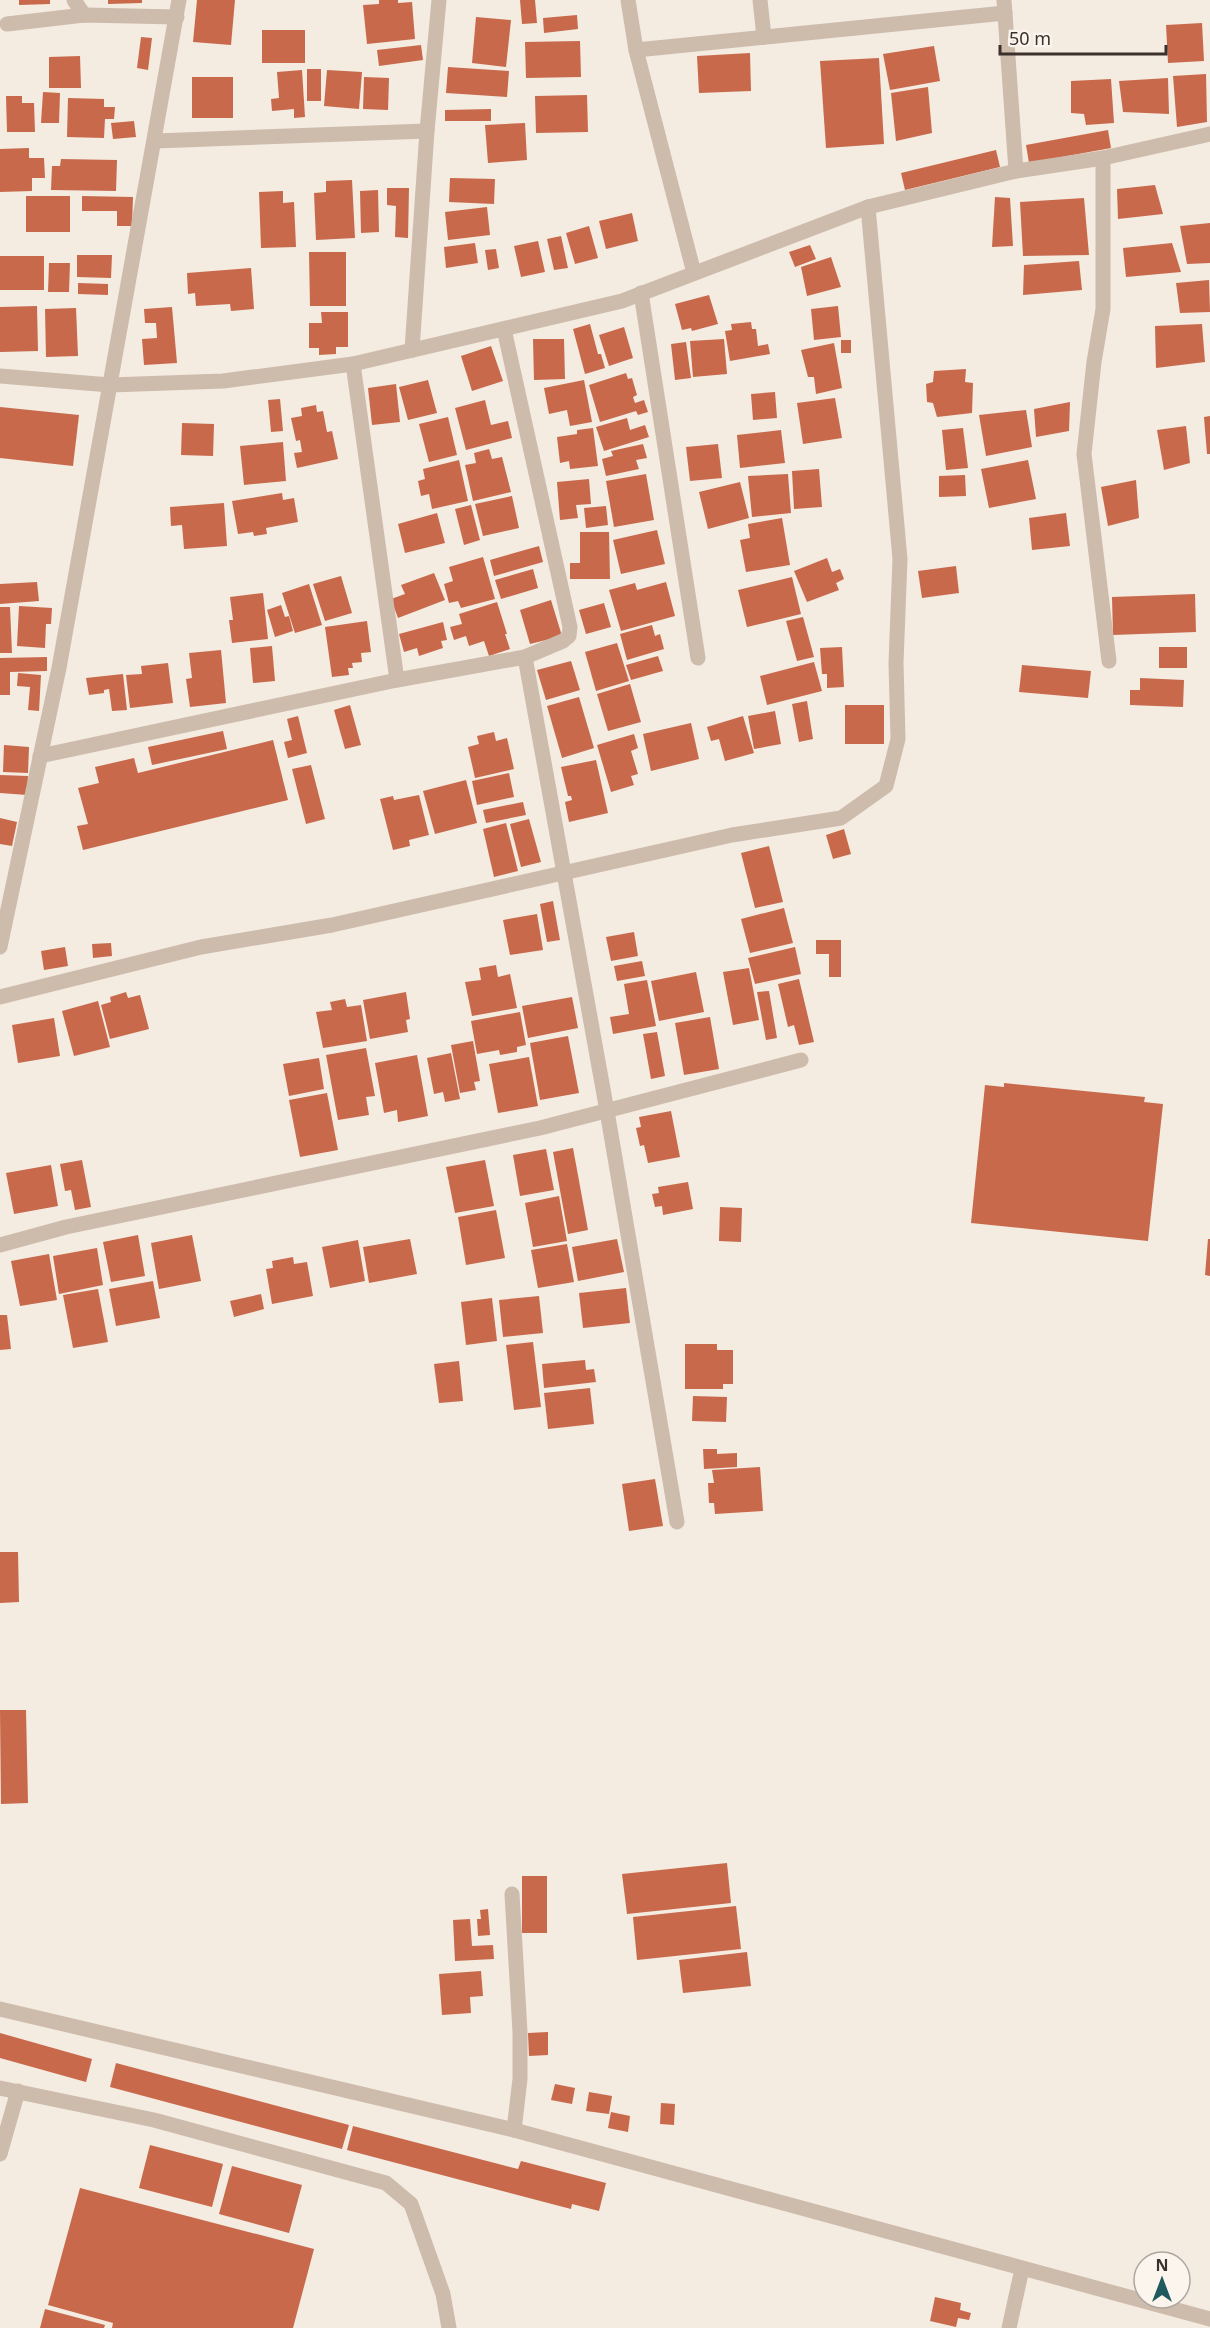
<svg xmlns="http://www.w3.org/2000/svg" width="1210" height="2328" font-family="'Noto Sans',sans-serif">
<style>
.building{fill:#c8694b}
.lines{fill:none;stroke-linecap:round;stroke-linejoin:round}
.minor{stroke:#cdbbac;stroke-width:15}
</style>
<rect width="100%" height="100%" fill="#f4ebe1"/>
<g class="building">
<polygon points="19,0 50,0 50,4 19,5"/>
<polygon points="108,0 142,0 142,3 108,4"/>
<polygon points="197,0 235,0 231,45 193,42"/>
<polygon points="379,0 398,0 398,3 412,2 415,39 367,44 363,5 379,4"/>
<polygon points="520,0 535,0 537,23 522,24"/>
<polygon points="577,15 578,29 544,33 543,18"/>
<polygon points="476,17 511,20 506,67 472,63"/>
<polygon points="1202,23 1204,61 1168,63 1166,25"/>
<rect x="262" y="30" width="43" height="33"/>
<polygon points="141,37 152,38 148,70 137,68"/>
<polygon points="580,41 581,77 526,78 525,42"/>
<polygon points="421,45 423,60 379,66 377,50"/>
<polygon points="934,46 940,81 890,90 883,54"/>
<polygon points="750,53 751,91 699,93 697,56"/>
<polygon points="80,56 81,88 49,88 49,57"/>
<polygon points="879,58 884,144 826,148 820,61"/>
<polygon points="448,67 509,71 507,97 446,93"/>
<rect x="307" y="69" width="14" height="32"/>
<polygon points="302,70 305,117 294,118 294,109 272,111 271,99 279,98 277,72"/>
<polygon points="327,70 362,72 359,109 324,106"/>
<polygon points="1206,74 1207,122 1177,127 1173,76"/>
<rect x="192" y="77" width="41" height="41"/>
<polygon points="364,77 389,78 388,110 363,109"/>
<polygon points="1168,78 1169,114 1123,112 1119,81"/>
<polygon points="1111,79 1114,123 1086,125 1084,114 1071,113 1071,81"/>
<polygon points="928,87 932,133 896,141 891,93"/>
<polygon points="43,92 60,93 59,123 41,123"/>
<polygon points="587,95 588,132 536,133 535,96"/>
<polygon points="6,96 22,96 22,103 34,103 35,132 7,132"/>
<polygon points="68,98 104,99 104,107 115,107 114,119 105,119 104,138 67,137"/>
<polygon points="491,109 491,121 445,121 445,110"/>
<polygon points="134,121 136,137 113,139 111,123"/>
<polygon points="525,123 527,160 488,163 485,125"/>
<polygon points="1108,130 1111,148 1029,163 1026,145"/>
<polygon points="29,148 29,158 44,158 45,178 32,178 32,191 0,192 0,149"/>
<polygon points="996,150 1000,167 905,190 901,173"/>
<polygon points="61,159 117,160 116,191 51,190 52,166 60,166"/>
<polygon points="450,178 495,179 494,204 449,202"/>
<polygon points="352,180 355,238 316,240 314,193 326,192 326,181"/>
<polygon points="1155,185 1163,214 1118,219 1117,189"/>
<polygon points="387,188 409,188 408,238 395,237 396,206 387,205"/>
<polygon points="378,190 379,232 361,233 360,191"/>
<polygon points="283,191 283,203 294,202 296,247 261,248 259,192"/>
<rect x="26" y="196" width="44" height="36"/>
<polygon points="82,196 133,197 132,226 117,226 117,211 82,211"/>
<polygon points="995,197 1010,198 1013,246 992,247"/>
<polygon points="1084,198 1089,255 1023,256 1020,202"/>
<polygon points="487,207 490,235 448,240 445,212"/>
<polygon points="632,213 638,241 606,249 599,221"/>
<polygon points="1210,223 1210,263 1187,264 1180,226"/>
<polygon points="589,226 598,258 575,264 566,233"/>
<polygon points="561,236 568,268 554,270 547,239"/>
<polygon points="538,241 545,272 521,277 514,246"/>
<polygon points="475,243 478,263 446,268 444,247"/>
<polygon points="1172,243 1181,272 1126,277 1123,248"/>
<polygon points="810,245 816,259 795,267 789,252"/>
<polygon points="496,249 499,268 488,270 485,250"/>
<polygon points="309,252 346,252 346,306 310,306"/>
<polygon points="77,255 112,255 111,278 77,277"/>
<rect x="0" y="256" width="44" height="34"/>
<polygon points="831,257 841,287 807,296 801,267"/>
<polygon points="1079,261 1082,290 1023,295 1024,265"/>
<polygon points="49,263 70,263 69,292 48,292"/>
<polygon points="251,268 254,309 231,311 230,304 196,306 195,293 188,294 187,273"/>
<polygon points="1209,280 1210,312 1180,313 1176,283"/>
<polygon points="78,283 108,284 108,295 78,294"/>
<polygon points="709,295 718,324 692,331 691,328 682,330 675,304"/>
<polygon points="37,306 38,351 0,352 0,307"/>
<polygon points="838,306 841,337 814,340 811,309"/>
<polygon points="172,307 177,363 144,365 142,339 157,338 156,323 145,323 144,309"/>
<polygon points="76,308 78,356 46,357 45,309"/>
<polygon points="321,312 348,312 348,347 336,347 336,354 319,355 319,348 309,348 309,323 322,323"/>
<polygon points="751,322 752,329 756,329 758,346 768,344 770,354 730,361 725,331 732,330 731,324"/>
<polygon points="590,324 598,354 601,354 605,368 585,374 573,329"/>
<polygon points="1202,324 1205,362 1156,368 1155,326"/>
<polygon points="624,327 633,358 609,366 599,335"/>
<polygon points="533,339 564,339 565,379 534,380"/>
<polygon points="724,339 727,374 693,377 690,341"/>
<rect x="841" y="340" width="10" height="13"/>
<polygon points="686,342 691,378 675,380 671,344"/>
<polygon points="834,343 842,388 816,394 814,377 808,377 801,350"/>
<polygon points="491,346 503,381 472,391 461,356"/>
<polygon points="966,369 965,382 973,383 972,413 937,417 933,403 927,402 926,384 933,382 934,371"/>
<polygon points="626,373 628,379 632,378 637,395 633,397 635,403 644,400 648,412 638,415 636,411 600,422 589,385"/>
<polygon points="428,380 437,413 408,420 399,387"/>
<polygon points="584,380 592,422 570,426 567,410 549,414 544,388"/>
<polygon points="396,384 400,422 372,425 368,388"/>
<polygon points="775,392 777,418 753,420 751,394"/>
<polygon points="835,398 842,438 803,444 797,403"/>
<polygon points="280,399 283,431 271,432 268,400"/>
<polygon points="485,400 491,425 508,421 512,438 466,450 455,408"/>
<polygon points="1070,402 1069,431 1036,437 1034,409"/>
<polygon points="316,405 317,412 323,411 327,432 332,431 338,459 297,468 294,453 302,452 300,440 296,441 291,418 302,416 301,408"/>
<polygon points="0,407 79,415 73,466 0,458"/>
<polygon points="1026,410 1032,447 986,456 979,415"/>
<polygon points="1210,416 1210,454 1207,454 1204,417"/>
<polygon points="448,417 457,455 429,462 419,424"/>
<polygon points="627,418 630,430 645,425 649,437 604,451 596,427"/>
<polygon points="182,423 214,424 213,456 181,455"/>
<polygon points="1186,426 1190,463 1164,470 1157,430"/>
<polygon points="593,428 598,466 570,469 569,461 560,463 557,437 577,434 577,430"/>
<polygon points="963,428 968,468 946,470 942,430"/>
<polygon points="781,430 785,463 740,468 737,435"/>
<polygon points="283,442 286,481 244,485 240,446"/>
<polygon points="643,444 647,458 636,460 639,469 606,476 602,459 613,456 611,451"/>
<polygon points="718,444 722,478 690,481 686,447"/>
<polygon points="489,449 492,459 502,457 511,492 473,501 465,465 476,463 474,453"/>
<polygon points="459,460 468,501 432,509 429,494 421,496 418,481 425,479 423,469"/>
<polygon points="1028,460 1036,499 989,508 981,469"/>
<polygon points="819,469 822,507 794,509 792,471"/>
<polygon points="646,474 654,520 614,527 606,481"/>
<polygon points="788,474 791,513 752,517 748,476"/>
<polygon points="965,475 966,496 939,497 939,476"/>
<polygon points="589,479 591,504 576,505 578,518 560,520 557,482"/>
<polygon points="1136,480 1139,518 1108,526 1101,487"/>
<polygon points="740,482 749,518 708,529 699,492"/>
<polygon points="282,493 283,500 294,498 298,522 266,528 267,534 254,536 253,532 238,534 232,501"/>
<polygon points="512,496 519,528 483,536 475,504"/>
<polygon points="224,503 227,546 184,549 182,525 171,526 170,507"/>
<polygon points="471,505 480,540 464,545 455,509"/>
<polygon points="606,506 608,525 586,528 584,508"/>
<polygon points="437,513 445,543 405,553 398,524"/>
<polygon points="1066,513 1070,546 1032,550 1029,518"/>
<polygon points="782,518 790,565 746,572 740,540 750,538 748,524"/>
<polygon points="657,530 665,564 621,574 613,540"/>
<polygon points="580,532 609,532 610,579 570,579 570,563 580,563"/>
<polygon points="539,546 543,562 494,576 490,560"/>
<polygon points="483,557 495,599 461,608 458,601 449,603 444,584 453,581 449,567"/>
<polygon points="827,558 832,572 840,569 844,579 836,583 839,590 807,602 794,571"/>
<polygon points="956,566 959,593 922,598 918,571"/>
<polygon points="533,569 538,588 501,599 495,580"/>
<polygon points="434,573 445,600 398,618 391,599 405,594 401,585"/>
<polygon points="341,576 352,613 325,621 313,584"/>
<polygon points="792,577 801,614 747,627 738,590"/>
<polygon points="37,582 39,601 0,604 0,584"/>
<polygon points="666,582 675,616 621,631 609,590 635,583 637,590"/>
<polygon points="309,584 322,625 295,633 282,593"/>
<polygon points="263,593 268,639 232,643 229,620 233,620 230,597"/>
<polygon points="1195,594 1196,632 1113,635 1112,597"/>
<polygon points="551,600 562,636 530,644 520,610"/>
<polygon points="497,602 507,634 505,634 510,649 489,656 484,641 469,646 466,636 454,640 450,627 462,624 459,614"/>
<polygon points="604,603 611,627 586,634 579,610"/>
<polygon points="281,605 285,617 289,616 293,631 275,637 267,610"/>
<polygon points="19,606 52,608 51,624 46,624 45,648 17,646"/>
<polygon points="0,607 10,607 12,653 0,653"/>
<polygon points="803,617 814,657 797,661 786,621"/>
<polygon points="367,621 371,652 361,653 362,662 352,663 353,668 348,668 349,675 332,677 325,627"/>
<polygon points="443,622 447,640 441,641 443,648 419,656 417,648 404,652 399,634"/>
<polygon points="652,625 655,636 660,634 664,649 627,660 620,634"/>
<polygon points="617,643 629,681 596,691 585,652"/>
<polygon points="272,646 275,681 253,683 250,648"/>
<polygon points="842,647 844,687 827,688 827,674 822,674 820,648"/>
<rect x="1159" y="647" width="28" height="21"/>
<polygon points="221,650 226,703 190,707 186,679 192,678 189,653"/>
<polygon points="658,656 663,671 631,680 626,665"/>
<polygon points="47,657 47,671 10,672 10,695 0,695 0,658"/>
<polygon points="571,661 580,690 546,700 537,670"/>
<polygon points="814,662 822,691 767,705 760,676"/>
<polygon points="168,663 173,703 130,708 126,675 142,674 141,666"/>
<polygon points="1022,665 1091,671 1088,698 1019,692"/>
<polygon points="18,673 41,675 39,711 28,710 30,687 17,686"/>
<polygon points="123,674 127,710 112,711 109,689 104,690 104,693 89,695 86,678"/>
<polygon points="1140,678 1184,680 1183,707 1130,705 1130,690 1140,690"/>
<polygon points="630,684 641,722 608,731 597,694"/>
<polygon points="579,697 594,748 562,758 547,706"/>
<polygon points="807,701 813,739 799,742 792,704"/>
<polygon points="350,705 361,745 345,749 334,710"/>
<rect x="845" y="705" width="39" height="39"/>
<polygon points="775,711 781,744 754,749 748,716"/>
<polygon points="298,716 307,753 288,758 284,742 292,740 287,719"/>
<polygon points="743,716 754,753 725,761 719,739 711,741 707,727"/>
<polygon points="691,723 699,759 651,771 643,734"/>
<polygon points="223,731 227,749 152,765 148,747"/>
<polygon points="494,732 496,741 507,738 514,769 475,778 468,747 479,744 477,736"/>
<polygon points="634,734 638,748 631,751 638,774 631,776 634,785 611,792 597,745"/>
<polygon points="273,740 288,800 83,850 77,826 88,824 78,788 99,783 95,767 134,758 138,773"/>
<polygon points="4,745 29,747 28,773 3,772"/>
<polygon points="596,760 608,813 569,822 565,802 572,800 571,796 568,796 561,767"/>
<polygon points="311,765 325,819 306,824 292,769"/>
<polygon points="509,773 514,797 477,805 472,781"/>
<polygon points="0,775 28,776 27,795 0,793"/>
<polygon points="466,780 477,823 435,834 423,791"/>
<polygon points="419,795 429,835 409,840 410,846 393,850 380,799 393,796 394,800"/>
<polygon points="523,802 526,815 486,823 483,810"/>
<polygon points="0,818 17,822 12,846 0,844"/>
<polygon points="529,819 541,862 521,867 510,824"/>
<polygon points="506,823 518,871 494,877 483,829"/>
<polygon points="844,829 851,854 833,859 826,835"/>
<polygon points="769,846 783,902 755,908 741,853"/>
<polygon points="553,901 560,940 547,942 540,904"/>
<polygon points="784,908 793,943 750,953 741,919"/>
<polygon points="537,914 543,950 510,955 503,920"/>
<polygon points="634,932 638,956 611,961 606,937"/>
<polygon points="816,940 841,940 841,977 829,977 829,954 816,954"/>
<polygon points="111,943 112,956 93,958 92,944"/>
<polygon points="65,947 68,966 44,970 41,951"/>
<polygon points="795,947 801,974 755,984 748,958"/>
<polygon points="642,961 645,976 617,981 614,966"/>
<polygon points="496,965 498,977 510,974 517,1008 472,1016 465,982 481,980 479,968"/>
<polygon points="749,968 759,1020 733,1025 723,972"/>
<polygon points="696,972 704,1012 659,1021 651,981"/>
<polygon points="799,979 814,1042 799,1045 794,1025 788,1027 778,984"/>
<polygon points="647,980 656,1026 613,1034 610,1017 629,1014 624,984"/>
<polygon points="769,991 777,1038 766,1040 757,992"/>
<polygon points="126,992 128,998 140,995 149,1029 110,1039 101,1005 111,1002 110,997"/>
<polygon points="406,992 410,1019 406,1020 408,1032 370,1039 363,1000"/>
<polygon points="572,997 578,1028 528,1038 522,1006"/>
<polygon points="345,999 347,1007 361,1005 367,1041 323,1048 316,1012 332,1010 330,1002"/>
<polygon points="98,1001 110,1047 74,1056 62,1011"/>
<polygon points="520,1012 526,1045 517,1047 517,1052 500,1055 499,1050 477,1054 471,1021"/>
<polygon points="710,1017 719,1069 684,1075 675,1023"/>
<polygon points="54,1018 60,1056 18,1063 12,1025"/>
<polygon points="657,1032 665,1076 651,1079 643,1034"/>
<polygon points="568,1036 579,1093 540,1100 530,1043"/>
<polygon points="473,1041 480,1081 474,1082 476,1090 460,1093 451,1045"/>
<polygon points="366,1048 375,1096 366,1097 369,1115 338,1120 326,1055"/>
<polygon points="451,1053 460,1099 445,1102 443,1092 434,1094 427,1058"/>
<polygon points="417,1055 428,1116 398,1122 397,1110 384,1113 375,1063"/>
<polygon points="529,1057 538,1106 498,1113 489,1064"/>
<polygon points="319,1058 324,1089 289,1096 283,1064"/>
<polygon points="1004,1083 1145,1097 1144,1102 1163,1104 1148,1241 971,1223 985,1085 1004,1087"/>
<polygon points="327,1093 338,1150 300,1157 289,1100"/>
<polygon points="671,1111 680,1157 648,1163 644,1145 640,1146 636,1128 641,1127 639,1117"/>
<polygon points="573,1148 588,1230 568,1234 553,1152"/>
<polygon points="546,1149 554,1190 520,1196 513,1155"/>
<polygon points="82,1160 91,1207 75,1210 71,1190 65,1191 60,1164"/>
<polygon points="485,1160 494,1206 455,1213 446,1167"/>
<polygon points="51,1165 58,1206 14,1214 6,1173"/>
<polygon points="688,1182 693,1209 663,1215 662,1206 655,1207 652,1194 659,1193 658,1187"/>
<polygon points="559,1196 567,1241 533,1247 525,1203"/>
<polygon points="720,1207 742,1208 741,1242 719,1241"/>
<polygon points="496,1210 505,1258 466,1265 458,1217"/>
<polygon points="138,1235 145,1276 111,1282 103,1242"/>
<polygon points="192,1235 201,1281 159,1289 151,1243"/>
<polygon points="410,1239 417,1274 369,1283 363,1247"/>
<polygon points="617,1239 624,1272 578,1281 572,1247"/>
<polygon points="1208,1239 1210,1239 1210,1276 1205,1275"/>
<polygon points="358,1240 365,1281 330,1288 322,1247"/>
<polygon points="567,1244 574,1282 538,1288 531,1250"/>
<polygon points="97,1248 103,1285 59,1294 53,1256"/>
<polygon points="49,1254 57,1300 20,1306 11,1261"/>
<polygon points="293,1257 294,1264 307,1262 313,1296 272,1304 266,1269 273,1268 272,1261"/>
<polygon points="153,1281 160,1318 116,1326 109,1289"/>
<polygon points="626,1288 630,1323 583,1328 579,1293"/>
<polygon points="98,1289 108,1342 73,1348 63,1295"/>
<polygon points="261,1294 264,1309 234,1317 230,1301"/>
<polygon points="539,1296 543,1333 503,1337 499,1300"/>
<polygon points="492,1298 497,1341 466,1345 461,1302"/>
<polygon points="0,1315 7,1315 11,1349 0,1350"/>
<polygon points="533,1342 541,1407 514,1410 506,1345"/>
<polygon points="685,1344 717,1344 717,1350 733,1350 733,1384 723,1384 723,1389 685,1389"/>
<polygon points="585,1360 586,1370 594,1369 596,1382 544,1388 542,1364"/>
<polygon points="459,1361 463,1401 439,1403 434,1364"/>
<polygon points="590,1388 594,1424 548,1429 544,1393"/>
<polygon points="693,1396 727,1397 726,1422 692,1421"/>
<polygon points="703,1449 717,1449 717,1454 737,1453 737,1467 704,1469"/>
<polygon points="760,1467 763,1511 715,1514 714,1503 709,1503 708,1483 714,1483 712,1470"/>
<polygon points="655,1479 663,1526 629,1531 622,1484"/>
<polygon points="0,1552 18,1552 19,1602 0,1603"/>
<polygon points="0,1710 26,1710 28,1803 1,1804"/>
<polygon points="727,1863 731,1903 627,1914 622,1874"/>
<rect x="522" y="1876" width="25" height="57"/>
<polygon points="736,1906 741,1949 637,1960 633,1917"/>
<polygon points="488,1909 490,1935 478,1936 477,1919 481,1919 480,1910"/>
<polygon points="470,1919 472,1946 493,1945 494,1959 455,1961 453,1920"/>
<polygon points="747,1952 751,1986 683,1993 679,1960"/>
<polygon points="481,1971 483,1996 470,1997 471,2013 442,2015 439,1974"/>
<polygon points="548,2032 548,2055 529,2056 528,2033"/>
<polygon points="0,2033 92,2059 86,2082 0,2058"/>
<polygon points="116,2063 349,2125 342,2149 110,2087"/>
<polygon points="555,2084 575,2088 572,2104 551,2100"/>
<polygon points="589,2092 612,2096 609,2114 586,2111"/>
<polygon points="661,2103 675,2104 674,2125 660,2124"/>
<polygon points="611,2112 630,2116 628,2132 608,2128"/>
<polygon points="353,2126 518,2169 521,2161 606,2183 599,2211 572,2204 571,2209 347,2150"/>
<polygon points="150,2145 223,2164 212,2207 139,2188"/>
<polygon points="232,2166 302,2185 289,2233 219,2214"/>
<polygon points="80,2188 314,2249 293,2328 112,2328 113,2323 48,2305"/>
<polygon points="935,2297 961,2303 960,2310 971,2313 969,2320 958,2318 956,2327 930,2321"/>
<polygon points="45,2309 105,2325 104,2328 40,2328"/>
</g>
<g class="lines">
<g class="minor">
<polyline points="74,0 84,15"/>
<polyline points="628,0 636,50 694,273"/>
<polyline points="760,0 764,37"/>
<polyline points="1004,0 1016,171"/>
<polyline points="7,24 84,15 177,17"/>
<polyline points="636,50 1005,13"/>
<polyline points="155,141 427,131"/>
<polyline points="1103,158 1103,309 1094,362 1084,454 1109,661"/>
<polyline points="641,293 698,658"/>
<polyline points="412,350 427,131 439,0"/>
<polyline points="353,364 397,680"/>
<polyline points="0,376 110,385 223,381 353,364 622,301 868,207 1016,171 1103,158 1210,134"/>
<polyline points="525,657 607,1111 677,1522"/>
<polyline points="40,756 397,680 525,657 563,641 569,636 570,627 504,329"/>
<polyline points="0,947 59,668 179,0"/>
<polyline points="0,997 201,947 332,925 732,835 841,818 886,786 898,739 896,663 900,559 868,207"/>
<polyline points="0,1245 66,1227 540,1128 801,1060"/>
<polyline points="512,1894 520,2032 520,2079 514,2130"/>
<polyline points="0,2009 514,2130 1210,2319"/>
<polyline points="0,2088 154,2120 386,2183 411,2204 443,2294 449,2328"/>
<polyline points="0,2154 18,2091"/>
<polyline points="1009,2328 1022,2269"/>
</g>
</g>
<g transform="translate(1162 2280)"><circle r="28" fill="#fbf5ee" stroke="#aea6a0" stroke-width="1.5"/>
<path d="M0-4.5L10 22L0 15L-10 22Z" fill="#1f5a5e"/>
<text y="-9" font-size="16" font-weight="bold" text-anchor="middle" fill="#3b302b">N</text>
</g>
<path d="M1000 45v9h166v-9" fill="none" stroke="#3b302b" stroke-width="3"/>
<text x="1009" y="45" font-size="18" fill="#3b302b" stroke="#fbf5ee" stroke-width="4.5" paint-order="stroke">50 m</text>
</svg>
